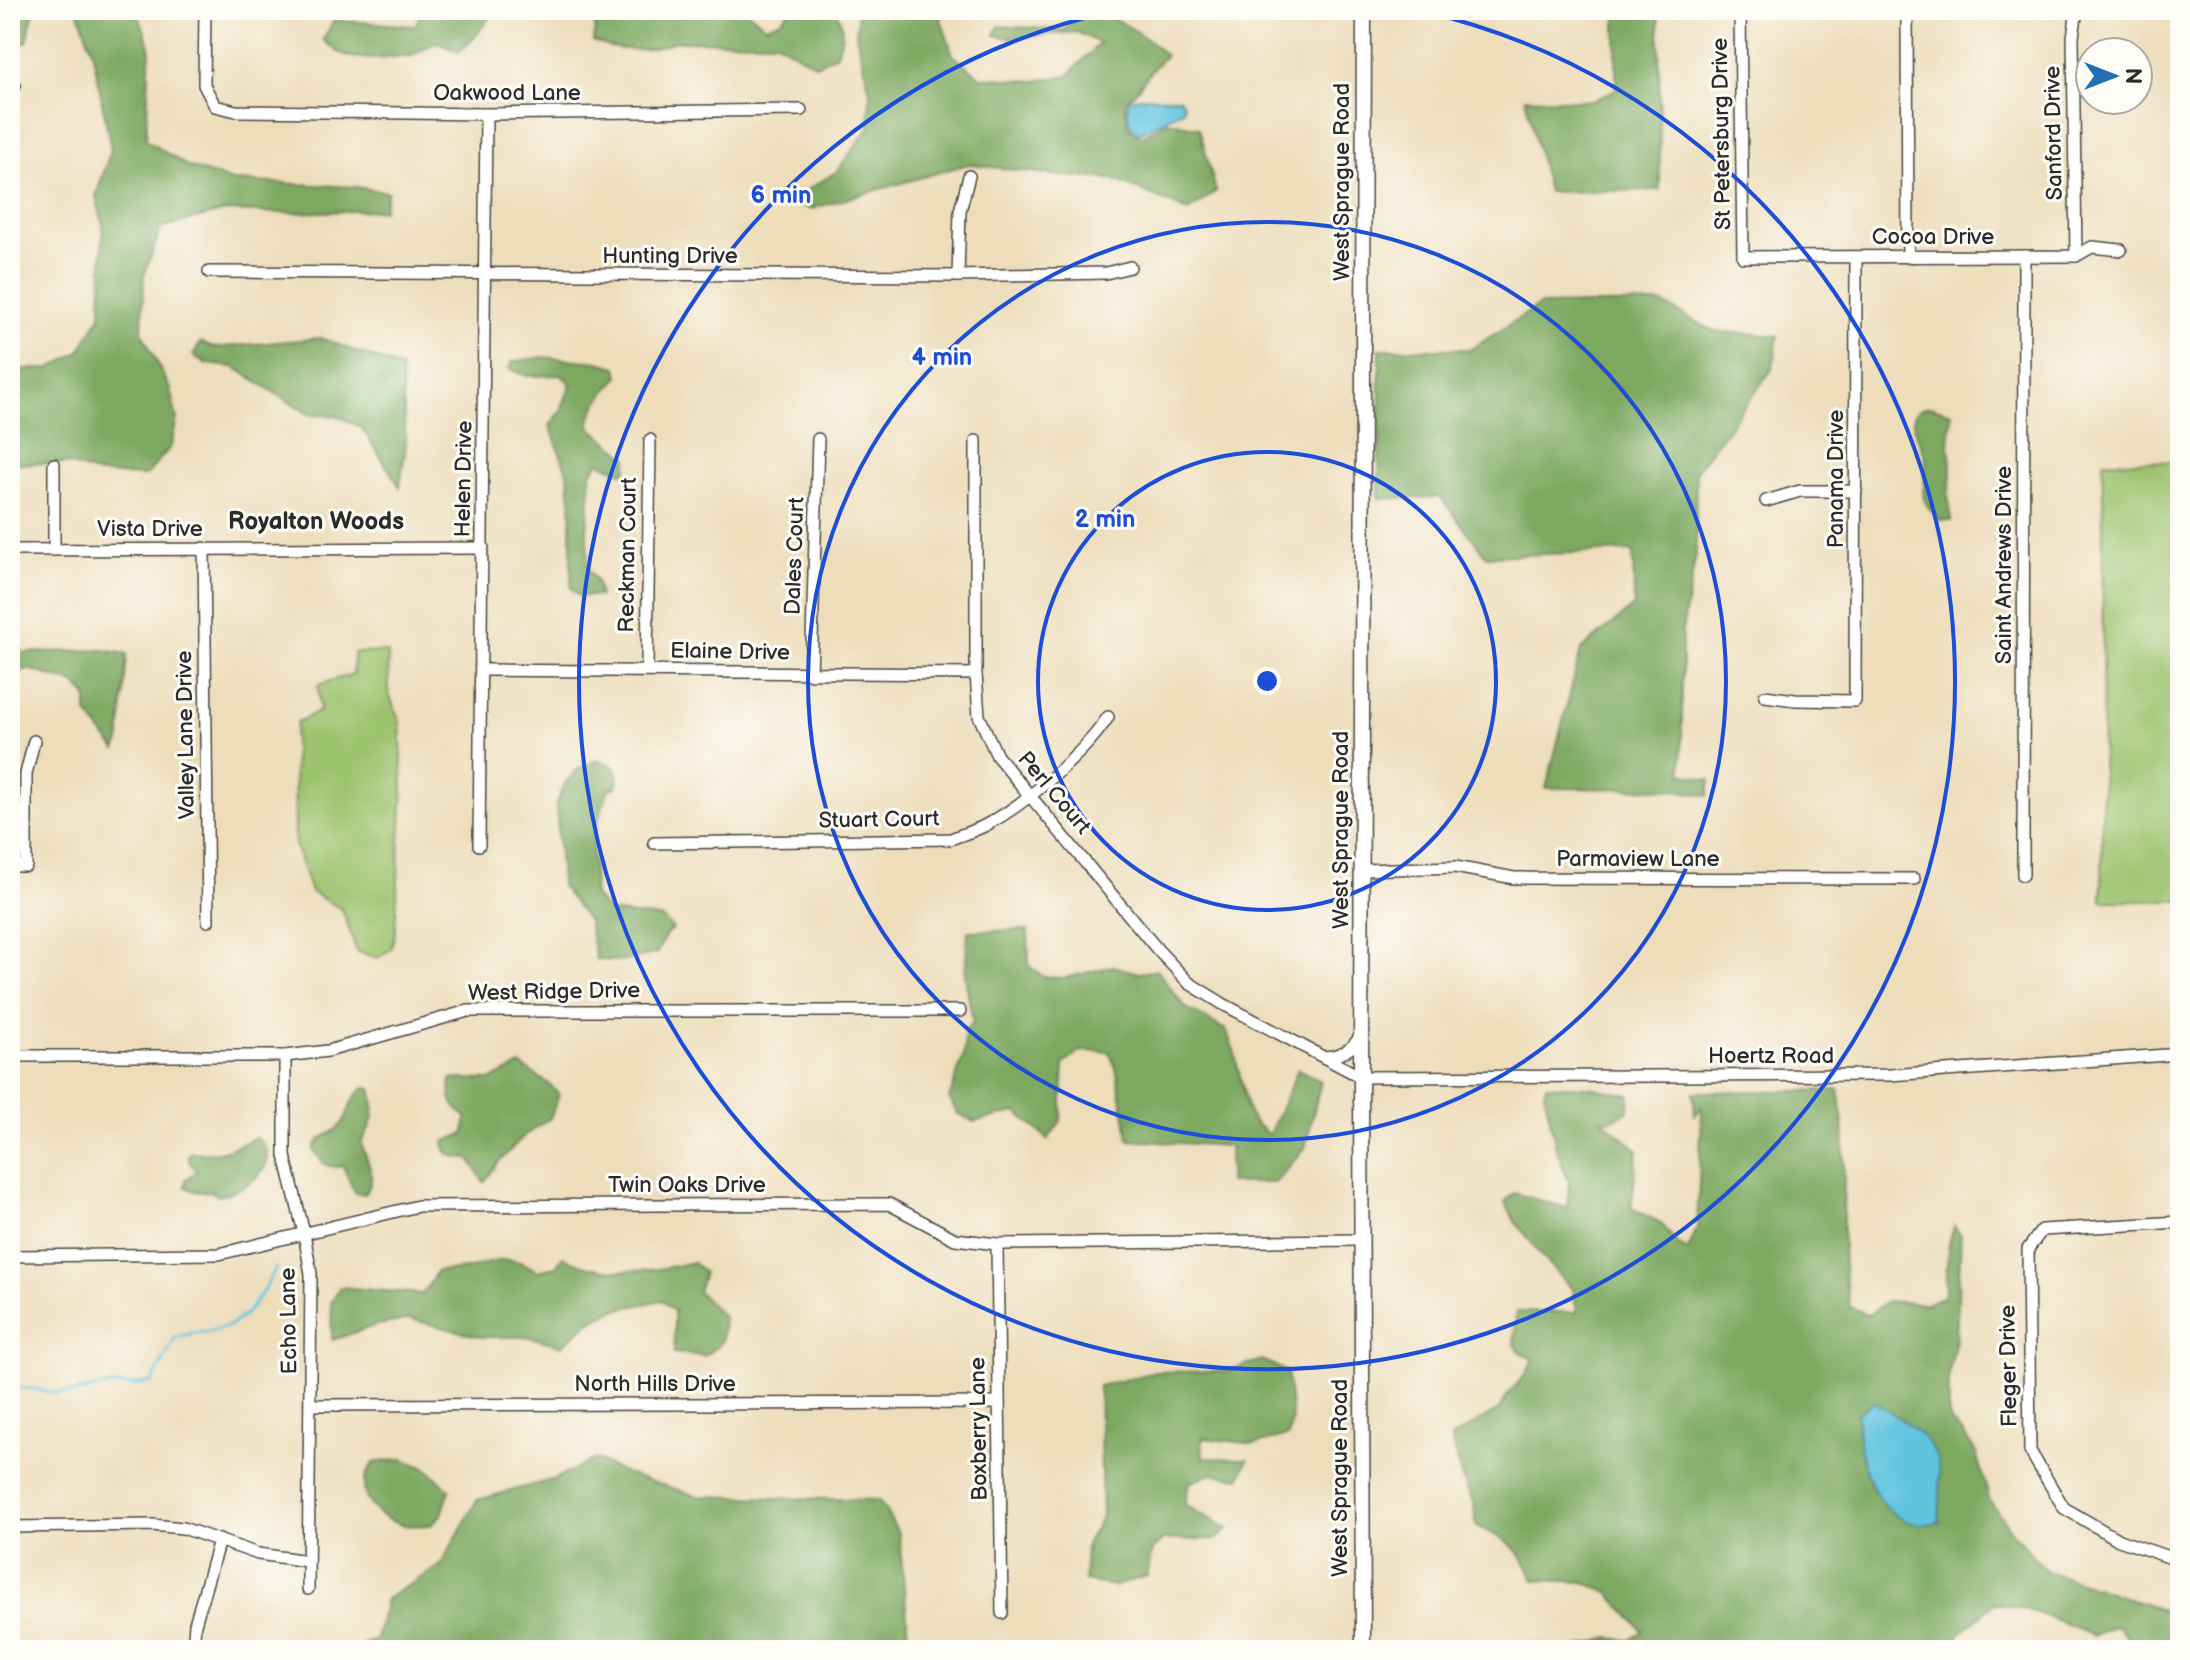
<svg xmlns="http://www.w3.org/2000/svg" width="2190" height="1660" font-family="'Balsamiq Sans',sans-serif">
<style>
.green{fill:#9cc26d;stroke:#64764c;stroke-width:2}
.forest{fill:#7da860;stroke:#546a46;stroke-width:2}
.water{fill:#61c4df;stroke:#467885;stroke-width:2}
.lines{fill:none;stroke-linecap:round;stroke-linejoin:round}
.stream{stroke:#61c4df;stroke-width:3}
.minor-casing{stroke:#484641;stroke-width:14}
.tertiary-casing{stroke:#484641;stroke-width:17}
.minor{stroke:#fff;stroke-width:11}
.tertiary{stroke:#fff;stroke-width:14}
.ring{fill:none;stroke:#1d4ed8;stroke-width:4}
.labels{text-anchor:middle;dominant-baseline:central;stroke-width:6;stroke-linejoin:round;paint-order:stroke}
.street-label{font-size:22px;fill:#2b2b2b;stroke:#fdfcf7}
.neighbourhood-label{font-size:24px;font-weight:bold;fill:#2b2b2b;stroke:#fdfcf7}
.centre{fill:#1d4ed8;stroke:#fdfcf7;stroke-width:4}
.ring-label{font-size:24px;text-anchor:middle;font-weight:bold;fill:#1d4ed8;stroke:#fdfcf7;stroke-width:6;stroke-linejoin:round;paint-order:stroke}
</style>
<rect width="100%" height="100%" fill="#fdfcf7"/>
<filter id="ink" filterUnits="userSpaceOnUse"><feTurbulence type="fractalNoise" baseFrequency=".0125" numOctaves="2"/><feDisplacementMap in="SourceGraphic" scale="16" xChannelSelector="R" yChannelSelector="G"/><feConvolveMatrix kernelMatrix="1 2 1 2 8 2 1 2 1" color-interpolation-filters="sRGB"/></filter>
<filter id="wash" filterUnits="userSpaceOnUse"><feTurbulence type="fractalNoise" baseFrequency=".006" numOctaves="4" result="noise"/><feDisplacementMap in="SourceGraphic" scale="32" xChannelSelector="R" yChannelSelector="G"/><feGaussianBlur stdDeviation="1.8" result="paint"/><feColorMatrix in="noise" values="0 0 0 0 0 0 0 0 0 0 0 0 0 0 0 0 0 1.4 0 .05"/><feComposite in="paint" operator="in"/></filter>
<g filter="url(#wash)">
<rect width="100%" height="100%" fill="#edddbb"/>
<g class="green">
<polygon points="2103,461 2180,462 2180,901 2102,901"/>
<polygon points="388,652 389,694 400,722 403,788 395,933 391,949 378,958 357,952 342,909 311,892 295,845 294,738 297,722 320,711 318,685 353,674 354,653"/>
</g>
<g class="forest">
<polygon points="12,10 34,10 27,42 11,46"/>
<polygon points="78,10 137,10 150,46 146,140 189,167 233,181 356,187 388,192 383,210 291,213 226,211 161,228 144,276 142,332 170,389 177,419 171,446 146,476 99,474 68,464 20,463 10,466 10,369 49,369 79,352 101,315 103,225 96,196 111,149 93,54"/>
<polygon points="422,10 495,10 475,37 459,52 436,42 412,56 374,59 350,57 338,52 323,40 334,20 415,26"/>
<path d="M602,10H745L766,26L781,20L791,10H834C846,22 842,39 837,54L816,65L776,42L675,41C651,53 617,52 593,41L597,14Z"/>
<path d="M858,10H938L953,55L981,77L1034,81L1067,76L1100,43L1077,32L1009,38L995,35L999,26L1064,30L1075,19L1077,10C1108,10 1145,34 1166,56C1149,69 1141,88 1125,102L1128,127L1141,137L1168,121L1199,128L1216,191L1189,211L1113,179L1062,176L968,164L811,209L795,205L807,190L836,172L869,128L870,91L856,35Z"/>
<polygon points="1616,10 1659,10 1660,190 1548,192 1525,98 1592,101 1616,89"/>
<polygon points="1661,303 1713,331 1778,336 1773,368 1696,471 1696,555 1682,631 1682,773 1710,780 1708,796 1671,789 1546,788 1581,650 1634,606 1633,551 1486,556 1440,497 1379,499 1380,349 1471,349 1540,305"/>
<polygon points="320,338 401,368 406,445 400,487 361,427 337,416 308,414 234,367 207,364 193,355 201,342 213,348"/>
<path d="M543,357L598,362L617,367L619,376C608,389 589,409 590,427L628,458L626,474L599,462L591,473L587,531L588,569L596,580L600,596H579L571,588V501L568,475L550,425L560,413L571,384L561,375L527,376L509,369L512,362Z"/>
<path d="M1930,406L1952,413L1949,445L1952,475L1948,495L1952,521L1939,520C1913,492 1927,494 1926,463C1925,445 1896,410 1930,406Z"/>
<polygon points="104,650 127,654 120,742 116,750 87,714 87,697 74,683 28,669 10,674 10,653"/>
<path d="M597,760C612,762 622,770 616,787L609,789L592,838L594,896L609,912L662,918L673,929L666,934L657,953L625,961L596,960L588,921L561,886L556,803L566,782L579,768Z"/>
<polygon points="1028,930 1029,966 1044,977 1064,978 1113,966 1139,973 1157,970 1185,1007 1226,1030 1234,1050 1248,1112 1256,1124 1269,1135 1298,1069 1321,1081 1305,1148 1275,1183 1229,1183 1229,1146 1129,1140 1116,1068 1109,1052 1080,1051 1064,1064 1061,1121 1048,1139 1017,1112 974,1122 957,1113 949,1099 964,1054 965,1030 973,1023 965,976 968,931"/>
<path d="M521,1065C535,1076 548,1080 559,1095L550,1118L524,1136L499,1162L484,1182L469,1158L456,1157L446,1152L444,1142L465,1133L466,1117C451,1106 449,1098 451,1079L491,1080Z"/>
<path d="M1546,1085L1589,1087L1630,1095L1629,1111L1611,1120L1601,1119L1638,1150L1631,1208L1661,1223L1677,1244L1688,1250L1697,1228L1702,1107L1695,1115L1693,1092L1839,1090C1852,1160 1834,1236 1850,1307L1869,1315L1887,1301L1926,1304L1944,1296L1949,1244L1954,1226L1961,1235L1956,1339L1949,1373V1420L1964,1435L1976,1453L1990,1501L2014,1535L2047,1571L2180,1616V1650H2132L2129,1638L2116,1625L2093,1636C2061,1621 2030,1608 1994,1603L1958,1636L1957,1650H1527L1528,1643L1568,1650L1609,1638L1628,1640L1643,1631L1609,1593L1584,1582L1534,1580C1518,1544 1510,1542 1476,1526L1474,1504L1461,1476L1451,1438L1500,1409L1508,1394L1526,1374L1533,1359L1520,1352L1514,1344L1516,1312H1577L1573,1290L1544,1259L1515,1221L1505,1202L1514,1193L1567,1208L1569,1182L1556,1148L1545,1096Z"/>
<path d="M365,1087L371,1088C377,1110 373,1124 361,1143C367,1161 379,1179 364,1194L355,1193L343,1166C327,1169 323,1164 314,1151C316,1136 332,1136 341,1125C352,1110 348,1100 365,1087Z"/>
<path d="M256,1137C288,1165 245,1190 218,1196L211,1191L198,1192L185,1187L186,1179L197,1171L190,1163L188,1156L191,1152C220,1155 231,1150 256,1137Z"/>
<path d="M563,1256C599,1278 653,1272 693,1262L704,1273L698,1291L724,1318L722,1342L705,1356L674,1353V1311L662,1300L615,1310L590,1321L562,1346L530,1337H481L410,1319L374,1326L332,1340L331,1302L340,1287L423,1294L437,1271C448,1270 460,1271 470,1268C498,1261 511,1253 537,1271L555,1267Z"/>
<polygon points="1262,1360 1287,1372 1292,1418 1288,1436 1255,1444 1202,1438 1203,1458 1248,1459 1240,1478 1209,1474 1189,1483 1185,1505 1228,1529 1217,1539 1163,1540 1152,1550 1147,1576 1115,1586 1084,1581 1086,1544 1102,1516 1099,1386 1155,1372 1226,1371"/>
<path d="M402,1459L426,1468L450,1490L442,1514L431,1525C422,1525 409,1527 400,1524C370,1516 352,1488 374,1463Z"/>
<polygon points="595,1459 627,1474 698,1496 879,1500 899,1534 910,1649 947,1650 348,1650 376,1639 386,1599 440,1566 477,1500 555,1479"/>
</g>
<g class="water">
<polygon points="1143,97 1179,98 1184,105 1183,110 1140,133 1131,127 1127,109 1129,99"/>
<path d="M1874,1402C1893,1413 1929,1435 1936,1457C1942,1477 1940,1502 1939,1522C1878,1537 1856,1461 1857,1414Z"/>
</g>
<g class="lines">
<path class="stream" d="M10,1390C28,1385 41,1392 59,1393C76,1394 92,1387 109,1386C126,1384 135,1387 152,1382L175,1338C189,1332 205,1333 220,1329C248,1321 263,1292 276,1268"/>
</g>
</g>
<g filter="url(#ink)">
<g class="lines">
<g class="minor-casing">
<g id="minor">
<polyline points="205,10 204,85 215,106 236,111 486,114 801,110"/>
<polyline points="1740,10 1743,257 2076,256 2092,247 2121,250"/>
<polyline points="1907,10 1908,257"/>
<polyline points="2170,10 2180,22"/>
<polyline points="10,89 15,86"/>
<polyline points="2076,256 2073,37 2077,10"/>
<polyline points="209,272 958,276 1106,273 1130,267"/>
<polyline points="958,276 960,211 969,176"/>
<polyline points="976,441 976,674 979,716 997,756 1157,949 1189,983 1223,1004 1361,1077 1890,1075 2180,1054"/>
<polyline points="54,464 54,550"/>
<polyline points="1766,501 1800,491 1856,491"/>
<polyline points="204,548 208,921"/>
<polyline points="10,550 483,548"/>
<polyline points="483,670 976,674"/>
<polyline points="647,670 650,440"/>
<polyline points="811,674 818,439"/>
<polyline points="1765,696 1795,700 1855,701 1856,257"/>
<path d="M654,843L951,839C962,834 975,831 986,825C1024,805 1085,753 1108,717"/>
<polyline points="479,845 486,114"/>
<polyline points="10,866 26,866 26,774 34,741"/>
<polyline points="1363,870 1455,867 1514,878 1914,879"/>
<polyline points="2023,875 2024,256"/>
<polyline points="10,1056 285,1056 328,1051 468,1011 960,1011"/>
<polyline points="285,1056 285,1156 304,1233 311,1274 308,1589"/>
<path d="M1323,1057C1341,1056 1352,1050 1361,1035"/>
<polyline points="2180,1222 2042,1230 2028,1249 2030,1451 2064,1508 2119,1540 2180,1561"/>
<polyline points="997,1244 1002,1613"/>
<polyline points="10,1256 219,1254 418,1206 889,1204 955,1239 997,1244 1361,1240"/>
<polyline points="311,1405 998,1403"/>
<polyline points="10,1527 152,1525 183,1528 258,1554 308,1561"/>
<polyline points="193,1650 195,1624 219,1540"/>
</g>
</g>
<g class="tertiary-casing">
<polyline id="tertiary" points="1363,1650 1361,1077 1364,10"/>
</g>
<use href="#minor" class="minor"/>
<use href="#tertiary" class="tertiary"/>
</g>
</g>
<g class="ring">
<circle cx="1267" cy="681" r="229"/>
<circle cx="1267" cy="681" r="459"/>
<path d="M1422 11A688 688 0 1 1 1112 11"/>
</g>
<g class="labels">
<g class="street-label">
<text x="507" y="93">Oakwood Lane</text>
<text transform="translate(2054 133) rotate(-91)">Sanford Drive</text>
<text transform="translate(1722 134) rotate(-91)">St Petersburg Drive</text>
<text transform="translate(1342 182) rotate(-90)">West Sprague Road</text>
<text x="1933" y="237">Cocoa Drive</text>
<text x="670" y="256">Hunting Drive</text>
<text transform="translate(464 479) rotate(-89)">Helen Drive</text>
<text transform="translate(1836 479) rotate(-90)">Panama Drive</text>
<text x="150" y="529">Vista Drive</text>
<text transform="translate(628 555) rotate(-89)">Reckman Court</text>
<text transform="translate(795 556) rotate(-88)">Dales Court</text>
<text transform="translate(2004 565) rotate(-90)">Saint Andrews Drive</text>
<text transform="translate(730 652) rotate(1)">Elaine Drive</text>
<text transform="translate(186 735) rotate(-91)">Valley Lane Drive</text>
<text transform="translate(1054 793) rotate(50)">Perl Court</text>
<text transform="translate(879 820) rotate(-1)">Stuart Court</text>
<text transform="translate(1341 830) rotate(-90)">West Sprague Road</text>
<text x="1638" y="859">Parmaview Lane</text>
<text transform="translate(554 992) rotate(-1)">West Ridge Drive</text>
<text x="1771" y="1056">Hoertz Road</text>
<text x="687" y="1185">Twin Oaks Drive</text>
<text transform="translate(289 1321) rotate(-91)">Echo Lane</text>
<text transform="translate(2009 1366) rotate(-91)">Fleger Drive</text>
<text x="655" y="1384">North Hills Drive</text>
<text transform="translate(979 1429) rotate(-91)">Boxberry Lane</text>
<text transform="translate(1340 1478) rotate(-90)">West Sprague Road</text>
</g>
<g class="neighbourhood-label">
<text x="316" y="521">Royalton Woods</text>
</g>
</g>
<circle cx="1267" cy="681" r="12" class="centre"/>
<g class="ring-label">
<text x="781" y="203">6 min</text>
<text x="942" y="365">4 min</text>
<text x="1105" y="527">2 min</text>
</g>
<rect width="2190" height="1660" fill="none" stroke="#fdfcf7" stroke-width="40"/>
<g transform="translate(2114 76) rotate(90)"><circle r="38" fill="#fdfcf7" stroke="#a9a8a5" stroke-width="2"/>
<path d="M0-6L14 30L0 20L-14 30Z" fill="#1f6fb2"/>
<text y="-12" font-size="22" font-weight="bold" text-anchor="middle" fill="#2b2b2b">N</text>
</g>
</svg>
